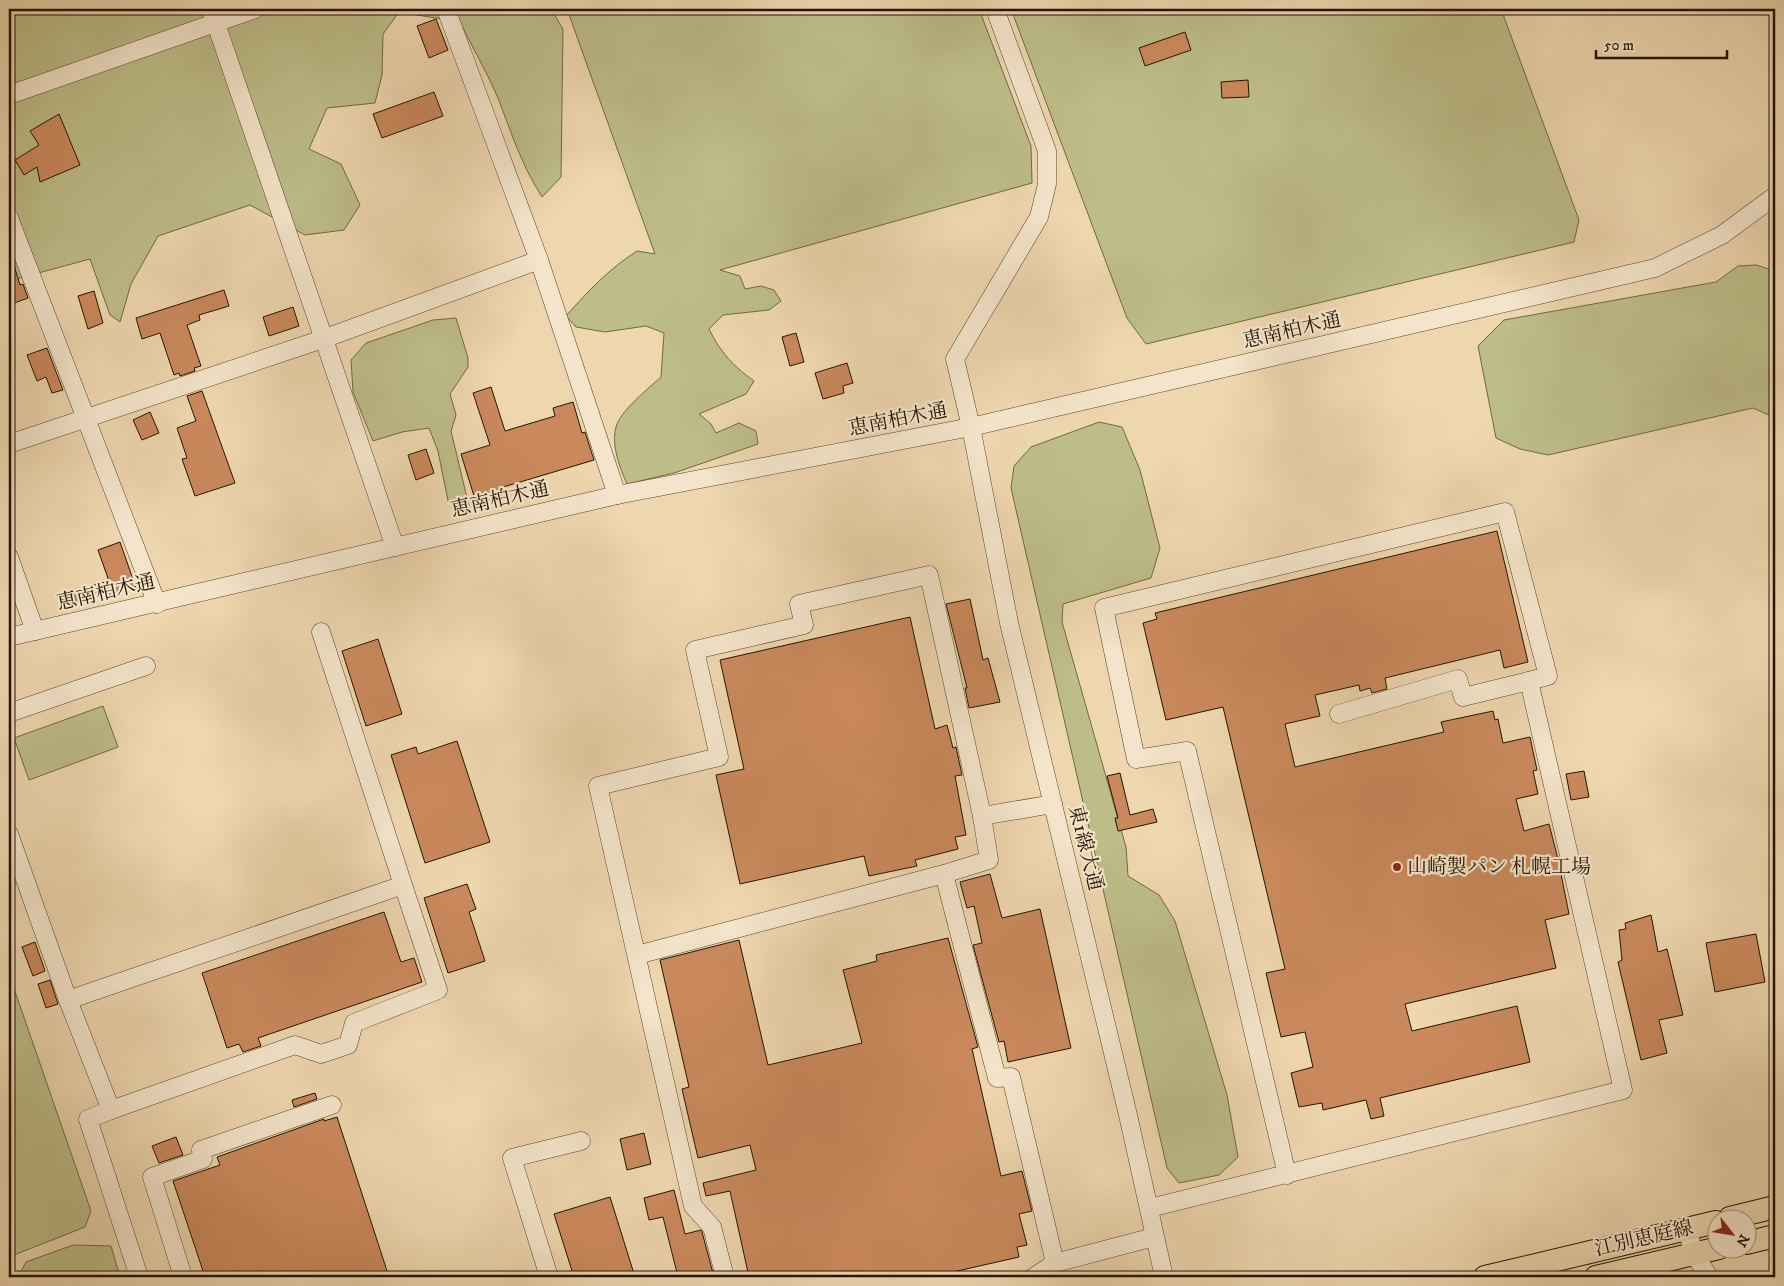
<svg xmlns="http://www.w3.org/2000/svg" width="1784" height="1286" font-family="'IM FELL DW Pica','Noto Serif JP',serif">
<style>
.green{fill:#bdbd88;stroke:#706844}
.building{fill:#ca895c;stroke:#231401}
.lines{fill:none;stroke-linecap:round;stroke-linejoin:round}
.minor-casing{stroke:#56442c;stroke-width:19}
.major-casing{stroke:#231401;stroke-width:24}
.minor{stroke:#f4e4cb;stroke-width:18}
.major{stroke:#eed6af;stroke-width:22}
.poi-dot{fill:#8f2418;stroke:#f4e4cb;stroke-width:2}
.labels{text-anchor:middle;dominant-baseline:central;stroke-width:4.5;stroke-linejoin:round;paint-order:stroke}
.street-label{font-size:20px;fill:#231401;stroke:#f4e4cb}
.poi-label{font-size:20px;fill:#231401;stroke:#f4e4cb;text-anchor:start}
</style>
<rect width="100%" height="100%" fill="#eed6af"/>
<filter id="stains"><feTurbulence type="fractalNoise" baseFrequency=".004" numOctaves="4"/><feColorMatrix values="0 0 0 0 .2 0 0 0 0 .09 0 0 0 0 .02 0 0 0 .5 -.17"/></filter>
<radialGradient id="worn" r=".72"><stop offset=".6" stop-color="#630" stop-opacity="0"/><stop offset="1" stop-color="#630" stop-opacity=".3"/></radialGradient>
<g class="green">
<path d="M9,9H551L563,29L561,177L542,197C522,166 511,132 498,98C487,72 472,47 460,22L399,12L383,34L382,75L375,103L327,108L309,149L341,164L360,205L344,230L305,235L250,205L158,236L131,284L120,322L110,315L90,259L9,281Z"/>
<path d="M567,9H979L1031,146L1032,183L720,270L740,276L745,289L761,286L774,290L781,301L769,310L723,315L709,329C720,352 734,367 754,381L746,394L699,414L711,424L716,433L739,423L756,431L758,444L674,473L627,484C620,468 611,445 616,427C620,411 649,388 661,377L664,333L646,326L605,332L576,327L566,316C588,291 609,269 637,251L655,254Z"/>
<polygon points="1011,9 1501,9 1579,220 1574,242 1146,344 1127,318"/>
<polygon points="1756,265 1769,269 1775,277 1775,429 1771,416 1753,408 1548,455 1520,449 1496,438 1478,346 1504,320 1716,282 1738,266"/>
<polygon points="456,318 468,358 468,367 450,394 456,415 451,431 469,506 462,513 448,501 438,451 429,428 402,432 373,441 353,392 351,360 366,343 433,320"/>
<polygon points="1099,422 1122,427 1140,470 1160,548 1151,578 1063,604 1062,622 1126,847 1128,876 1159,895 1175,921 1227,1095 1238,1157 1219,1175 1179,1183 1167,1168 1011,488 1014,466 1031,447"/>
<polygon points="103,706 118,747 29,780 14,738"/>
<polygon points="9,974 91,1211 85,1227 9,1257"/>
<polygon points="73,1245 111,1246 120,1277 18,1277 26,1262"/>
</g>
<g class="building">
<polygon points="436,19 448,50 429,58 417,26"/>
<polygon points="1185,32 1191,50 1145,66 1139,48"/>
<polygon points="1248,80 1249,97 1222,98 1221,82"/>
<polygon points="434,92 443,116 382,138 373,114"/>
<polygon points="59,114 80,165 40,182 37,167 24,175 15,160 39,145 30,131"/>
<polygon points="9,259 12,259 20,285 23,284 28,298 9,305"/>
<polygon points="224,290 229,306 199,315 200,320 187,325 201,366 194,368 195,371 180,376 179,373 174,375 160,333 142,339 136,318"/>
<polygon points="94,291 103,323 88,329 78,296"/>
<polygon points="293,307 299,326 269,336 263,317"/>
<polygon points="796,333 804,362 790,366 782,337"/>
<polygon points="47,348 63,390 52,393 46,377 37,381 27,355"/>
<polygon points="847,363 853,383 843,386 844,393 823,399 815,373"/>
<polygon points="491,387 505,431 555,416 553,408 573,402 582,433 585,432 594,460 500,488 503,498 486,504 483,493 474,496 461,454 490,445 473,393"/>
<polygon points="202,391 235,483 195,496 182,459 187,458 177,428 196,421 187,396"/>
<polygon points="150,412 159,433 142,440 133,420"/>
<polygon points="426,449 434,473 416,480 408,455"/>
<polygon points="1497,531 1528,662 1504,668 1500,650 1385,678 1387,689 1372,693 1370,688 1360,691 1359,685 1315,695 1320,716 1285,724 1295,767 1444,732 1441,722 1493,711 1495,720 1498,719 1503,743 1530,737 1537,770 1533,771 1538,794 1516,799 1524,831 1549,824 1558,859 1569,914 1545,920 1556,968 1405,1004 1412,1031 1517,1006 1530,1062 1380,1098 1384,1116 1371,1119 1366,1100 1323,1110 1322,1103 1299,1107 1291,1073 1313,1067 1305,1032 1281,1037 1266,973 1285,969 1223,707 1166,720 1143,623 1157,619 1155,613"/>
<polygon points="120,542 136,588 76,603 73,591 109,581 98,550"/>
<polygon points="970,599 983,660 988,658 1000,702 969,708 965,688 967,688 946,604"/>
<polygon points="910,617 935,729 947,725 953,748 956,747 962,775 955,776 966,835 955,837 958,849 915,860 917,866 869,876 864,856 740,884 716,775 744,769 720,660"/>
<polygon points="378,639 402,714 366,726 342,651"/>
<polygon points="457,741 490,842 425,863 391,755 416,747 418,754"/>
<polygon points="1584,771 1589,797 1571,800 1566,774"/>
<polygon points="1120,773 1130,815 1153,809 1157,822 1118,831 1115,818 1118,818 1107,776"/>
<polygon points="990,874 1002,918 1040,909 1071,1048 1008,1062 1004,1041 999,1042 973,945 982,943 974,906 967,908 960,882"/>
<polygon points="467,884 476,909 469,912 485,961 448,973 424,898"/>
<polygon points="384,912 401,962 414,958 422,982 258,1038 261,1046 243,1052 239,1044 227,1048 202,973"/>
<polygon points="1651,915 1658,952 1667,949 1683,1015 1659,1020 1667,1053 1641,1060 1618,962 1622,960 1619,930 1626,929 1625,923"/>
<polygon points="1756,934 1765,982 1715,992 1706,943"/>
<polygon points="948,938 978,1047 972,1049 1001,1176 1022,1171 1032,1211 1019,1214 1027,1245 1017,1247 1019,1257 953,1272 954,1277 749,1277 730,1191 706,1196 703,1183 756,1170 750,1145 698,1158 682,1089 689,1087 660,960 739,940 768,1065 862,1043 843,970 877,961 876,955"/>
<polygon points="35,942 45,971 33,976 22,947"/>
<polygon points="50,980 58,1004 46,1008 38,984"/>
<polygon points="315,1093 317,1099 294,1107 292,1100"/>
<polygon points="337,1117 389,1277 205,1277 173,1181 220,1165 217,1157 324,1119 324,1121"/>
<polygon points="644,1133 651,1164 627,1170 620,1139"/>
<polygon points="176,1137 183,1155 159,1163 152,1146"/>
<polygon points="674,1190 685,1234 701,1230 702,1232 714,1277 678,1277 663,1217 649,1220 644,1198"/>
<polygon points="610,1197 635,1277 574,1277 554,1214"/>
</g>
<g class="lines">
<g class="minor-casing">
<g id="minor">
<polyline points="211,9 395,547"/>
<polyline points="446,9 539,260 617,495"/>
<polyline points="995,9 1047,151 1047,184 1039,217 955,359 971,427 1009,623 1128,1115 1164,1277"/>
<polyline points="9,95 255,9"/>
<polyline points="9,218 157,604"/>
<polyline points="9,444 323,339 539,260"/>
<polyline points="9,557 35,631"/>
<polyline points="9,637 617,495 971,427 1655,268 1722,235 1775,196"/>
<polyline points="9,713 146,666"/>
<polyline points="1339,714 1458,679 1463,697 1529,681"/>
<polyline points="9,834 68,1000"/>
<polyline points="944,874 989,860 982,816 1053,804"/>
<polyline points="637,955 944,874 997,1078 1011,1077 1055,1263"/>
<polyline points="111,1110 295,1045 321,1054 348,1045 354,1023 438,990 403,885"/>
<polyline points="1150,1208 1623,1090 1529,681 1548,676 1505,512 1104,608 1136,759 1187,751 1287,1175"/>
<polyline points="1687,1229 1694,1254 1709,1277"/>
<polyline points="139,1277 88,1119 111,1110 68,1000 403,885 321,632"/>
<polyline points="183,1277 152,1177 203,1159 201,1150 332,1105"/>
<polyline points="549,1277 512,1158 581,1141"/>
<polyline points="725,1277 712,1227 693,1206 598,786 719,757 695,650 804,625 799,604 929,575 982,816"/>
<polyline points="1034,1277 1055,1263 1154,1237"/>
</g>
</g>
<g class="major-casing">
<g id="major">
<polyline points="1730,1218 1775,1207"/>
<polyline points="1746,1243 1775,1236"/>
<polyline points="1485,1277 1716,1222"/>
<polyline points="1596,1277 1719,1248"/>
</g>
</g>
<use href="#minor" class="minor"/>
<use href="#major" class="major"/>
</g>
<circle class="poi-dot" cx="1397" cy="867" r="5"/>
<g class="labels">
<g class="street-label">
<text transform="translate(1292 331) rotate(-13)">恵南柏木通</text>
<text transform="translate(898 420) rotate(-11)">恵南柏木通</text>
<text transform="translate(500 500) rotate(-13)">恵南柏木通</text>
<text transform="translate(106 593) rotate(-13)">恵南柏木通</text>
<text transform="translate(1085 848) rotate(76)">東1線大通</text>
<text transform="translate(1644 1239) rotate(-13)">江別恵庭線</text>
</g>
<g class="poi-label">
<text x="1407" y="867">山崎製パン 札幌工場</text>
</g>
</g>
<rect width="1784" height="1286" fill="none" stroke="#eed6af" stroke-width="30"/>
<rect x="10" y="10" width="1764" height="1266" fill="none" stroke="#231401" stroke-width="2.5"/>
<rect x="15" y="15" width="1754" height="1256" fill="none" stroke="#231401"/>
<g transform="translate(1732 1234) rotate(121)"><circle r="24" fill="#f4e4cb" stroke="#a0917a"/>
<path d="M0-4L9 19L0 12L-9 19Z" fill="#8f2418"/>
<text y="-8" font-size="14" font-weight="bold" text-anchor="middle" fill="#231401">N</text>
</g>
<path d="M1596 50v8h131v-8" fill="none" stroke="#231401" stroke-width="2.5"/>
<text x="1604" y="50" font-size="15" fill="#231401" stroke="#f4e4cb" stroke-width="4" paint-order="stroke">50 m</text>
<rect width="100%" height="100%" filter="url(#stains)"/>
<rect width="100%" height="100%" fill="url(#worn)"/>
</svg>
